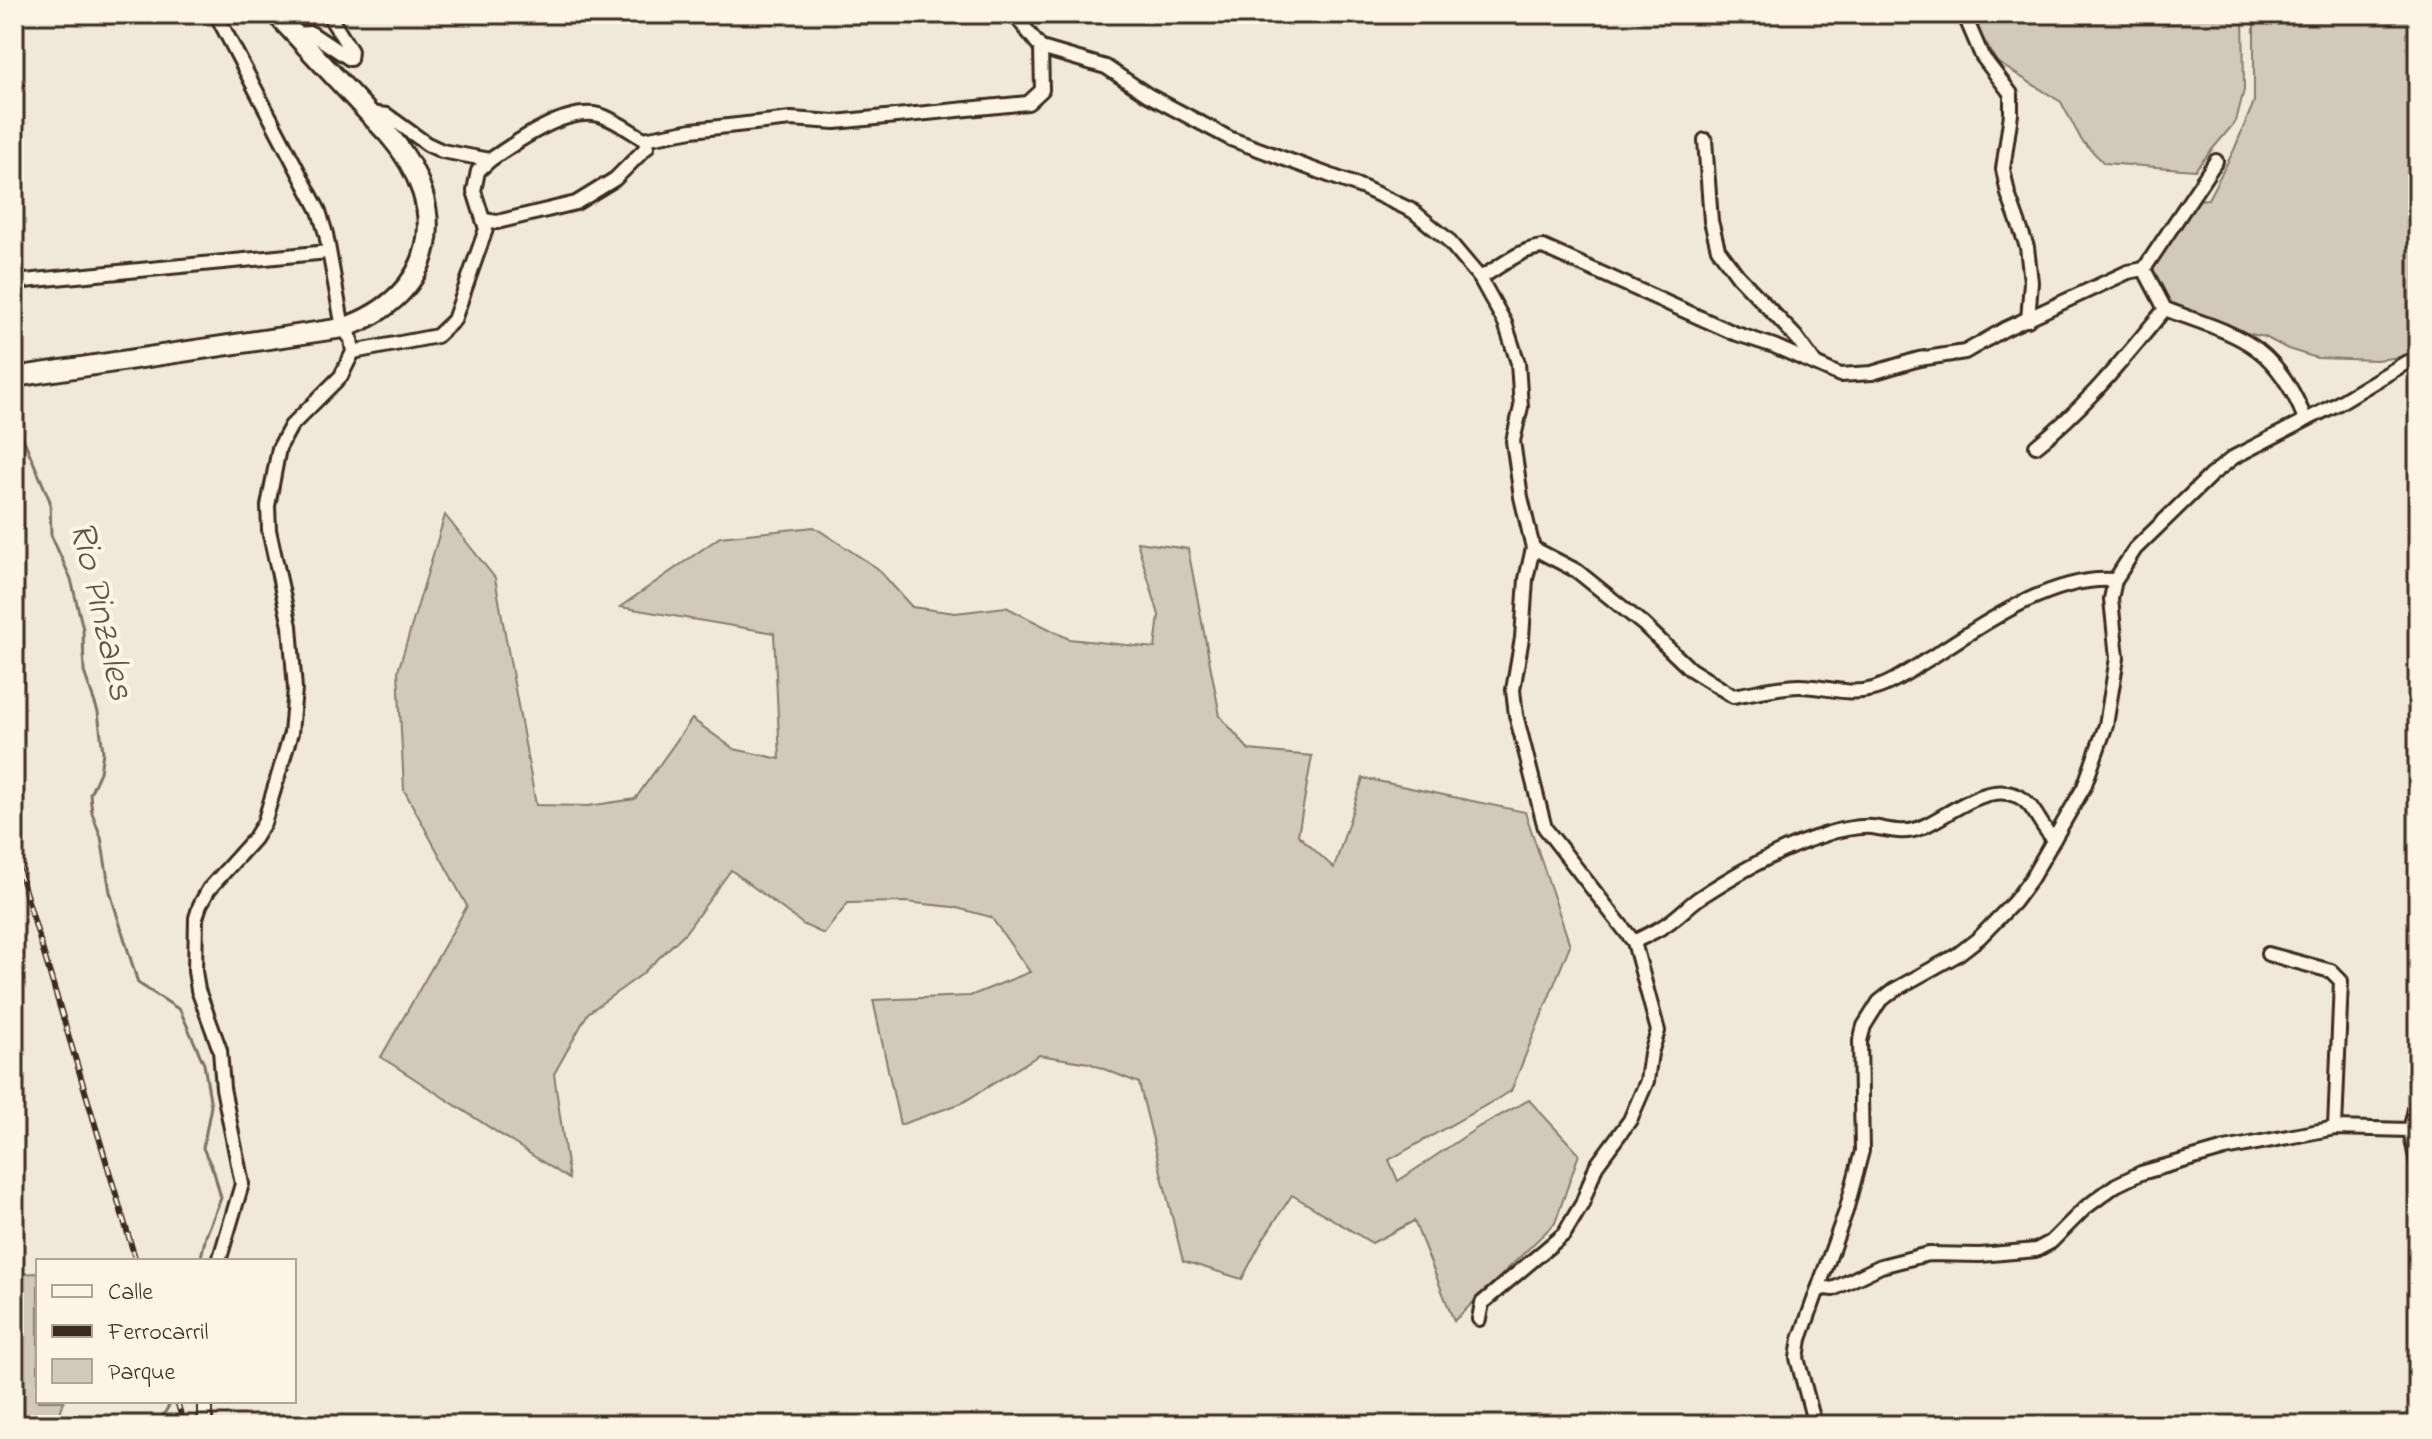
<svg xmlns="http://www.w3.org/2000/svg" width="2432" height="1439" font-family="'Indie Flower',sans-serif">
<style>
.green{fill:#d2c9ba;stroke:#867a6c;stroke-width:2}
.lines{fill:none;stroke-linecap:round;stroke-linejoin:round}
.stream{stroke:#7e7163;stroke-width:3}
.minor-casing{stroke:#3b2a1e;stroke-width:18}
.secondary-casing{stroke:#3b2a1e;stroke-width:24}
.minor{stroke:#fcf5e5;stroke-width:12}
.secondary{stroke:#fcf5e5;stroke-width:18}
.rail-casing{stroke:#3b2a1e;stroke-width:6}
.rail{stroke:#fcf5e5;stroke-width:3;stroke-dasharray:9;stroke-linecap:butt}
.labels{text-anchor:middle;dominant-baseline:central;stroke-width:8;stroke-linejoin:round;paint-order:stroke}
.water-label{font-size:38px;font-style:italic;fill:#625346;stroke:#fcf5e5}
</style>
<rect width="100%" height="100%" fill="#f0e9d9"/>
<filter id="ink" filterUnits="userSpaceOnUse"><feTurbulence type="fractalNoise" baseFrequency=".0125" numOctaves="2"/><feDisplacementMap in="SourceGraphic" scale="16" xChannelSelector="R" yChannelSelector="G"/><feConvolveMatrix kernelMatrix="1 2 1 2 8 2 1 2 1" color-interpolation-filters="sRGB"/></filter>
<g filter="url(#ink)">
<g class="green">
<polygon points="1974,14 2243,14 2244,90 2236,121 2195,170 2104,163 2082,141 2061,102 1997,62 1979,32"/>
<polygon points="2254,14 2418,14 2418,355 2376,360 2317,358 2288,349 2265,337 2246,333 2167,304 2150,270 2196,200 2208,199 2234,150 2254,102"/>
<polygon points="445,515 495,578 536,805 588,806 635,799 692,719 734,749 780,759 774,633 620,607 720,537 814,527 877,568 912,607 955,613 1006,607 1069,639 1155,648 1159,615 1137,542 1188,549 1220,716 1249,750 1312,756 1298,835 1334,868 1363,778 1525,812 1570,945 1511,1091 1389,1160 1398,1181 1480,1126 1529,1100 1579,1154 1555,1223 1454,1321 1414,1221 1372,1243 1292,1195 1263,1239 1242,1279 1183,1261 1139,1083 1089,1063 1039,1055 962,1103 900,1125 873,1000 970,996 1030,972 991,917 953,907 905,902 848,903 824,934 804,925 731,870 685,933 641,975 588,1013 554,1074 569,1179 381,1057 467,906 404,790 398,671"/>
<polygon points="38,1273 38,1401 64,1401 56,1425 14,1425 14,1274"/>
</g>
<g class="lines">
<g class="stream">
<polyline points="14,417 50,501 51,535 71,579 83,629 84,672 98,712 103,752 100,772 90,794 92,813 101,837 110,892 138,983 180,1010 204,1064 211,1106 203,1148 214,1172 221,1198 206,1236 200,1261"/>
<polyline points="157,1425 172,1401"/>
</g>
<g class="minor-casing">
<g id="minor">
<polyline points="216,14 319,211 326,234 343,328 351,339 353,352 341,376 291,426 279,448 268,506 269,530 290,626 295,689 291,733 264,823 254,839 209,889 200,905 196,918 195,971 198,990 220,1050 223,1088 242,1184 219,1261"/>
<polyline points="1014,14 1041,48 1106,67 1148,95 1231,139 1364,188 1413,211 1447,239 1480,278 1505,323 1518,363 1521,407 1513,441 1521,497 1533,548 1526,579 1522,638 1513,690 1516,715 1545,828 1634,942 1658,1031 1651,1053 1647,1081 1630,1120 1596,1166 1582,1204 1564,1234 1482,1303 1479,1319"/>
<polyline points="1964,14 1982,56 2011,94 2011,114 2003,169 2008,194 2027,247 2031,282 2028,320"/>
<polyline points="293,34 311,33 350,59 351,51 328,14"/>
<polyline points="644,139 692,130 791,119 835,122 1028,103 1042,90 1041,48"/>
<polyline points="1705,140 1711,221 1718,249 1738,276 1796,337 1815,363"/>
<path d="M484,220L497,222L576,203L615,179L647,147L644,139C630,131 614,119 599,115C565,107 516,142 490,160"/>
<path d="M2144,269L2165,309C2238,336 2274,341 2305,419"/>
<polyline points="2144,269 2216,161"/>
<path d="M1480,278C1502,266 1519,249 1543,247L1734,333L1774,346L1840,375L1872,373L1919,359L1965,352L2005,329L2128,272L2144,269"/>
<polyline points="14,282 328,252"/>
<polyline points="353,352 437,336 454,320 486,229 474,191 478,171 490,160 442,151 427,144 387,115 369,113"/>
<path d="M2036,446C2085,408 2125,357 2165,309"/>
<path d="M1533,548L1577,571L1643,624L1690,669L1733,696C1754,693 1778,686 1800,686C1824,686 1847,696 1873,689C1894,683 1913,668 1932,657C1983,624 2052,575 2115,580"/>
<path d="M1634,942C1646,935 1660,930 1671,921C1681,914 1689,905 1699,898C1737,873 1780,848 1824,835C1837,830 1858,826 1872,827C1888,829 1903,835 1920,828C1947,817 1984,783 2015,795C2035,802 2039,827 2054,839"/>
<polyline points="2268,954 2331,971 2341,981 2335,1128"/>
<polyline points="2418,1098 2410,1130 2418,1167"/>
<polyline points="2418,1245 2418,1283"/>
<polyline points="1817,1291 1825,1288 1833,1289 1881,1266 1928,1254 1980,1255 2036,1250 2051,1242 2085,1208 2116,1185 2141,1173 2225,1149 2335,1128 2410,1130"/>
<polyline points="205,1401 205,1425"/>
<polyline points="1815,1425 1797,1358 1800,1339 1846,1211 1862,1151 1860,1041 1864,1026 1879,1002 1894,990 1957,955 1979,938 2014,902 2031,879 2084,787 2106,725 2117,658 2111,599 2115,580 2135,549 2211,475 2234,457 2337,404 2407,362 2418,360"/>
</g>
</g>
<g class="secondary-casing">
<path id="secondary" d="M14,377L343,328C438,295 453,209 389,135L276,14"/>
</g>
<use href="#minor" class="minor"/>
<use href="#secondary" class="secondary"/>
<g class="rail-casing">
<g id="rail">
<polyline points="14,854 136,1261"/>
<polyline points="177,1401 184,1425"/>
</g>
</g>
<use href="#rail" class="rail"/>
</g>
</g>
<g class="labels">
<g class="water-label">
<text transform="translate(100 611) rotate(77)">Rio Pinzales</text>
</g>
</g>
<rect width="2432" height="1439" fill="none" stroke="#fcf5e5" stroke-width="48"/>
<rect x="24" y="24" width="2384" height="1391" fill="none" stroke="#3b2a1e" stroke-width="3" filter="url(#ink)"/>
<rect x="36" y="1259" width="260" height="144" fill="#fcf5e5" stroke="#afa495" stroke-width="2"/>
<rect x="52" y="1285" width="40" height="12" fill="#fcf5e5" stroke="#afa495" stroke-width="2"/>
<text x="108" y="1299" font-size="24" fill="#3b2a1e">Calle</text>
<rect x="52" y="1325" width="40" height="12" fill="#3b2a1e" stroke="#afa495" stroke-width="2"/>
<text x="108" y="1339" font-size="24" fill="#3b2a1e">Ferrocarril</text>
<rect x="52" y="1359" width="40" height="24" fill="#d2c9ba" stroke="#afa495" stroke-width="2"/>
<text x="108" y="1379" font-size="24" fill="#3b2a1e">Parque</text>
</svg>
